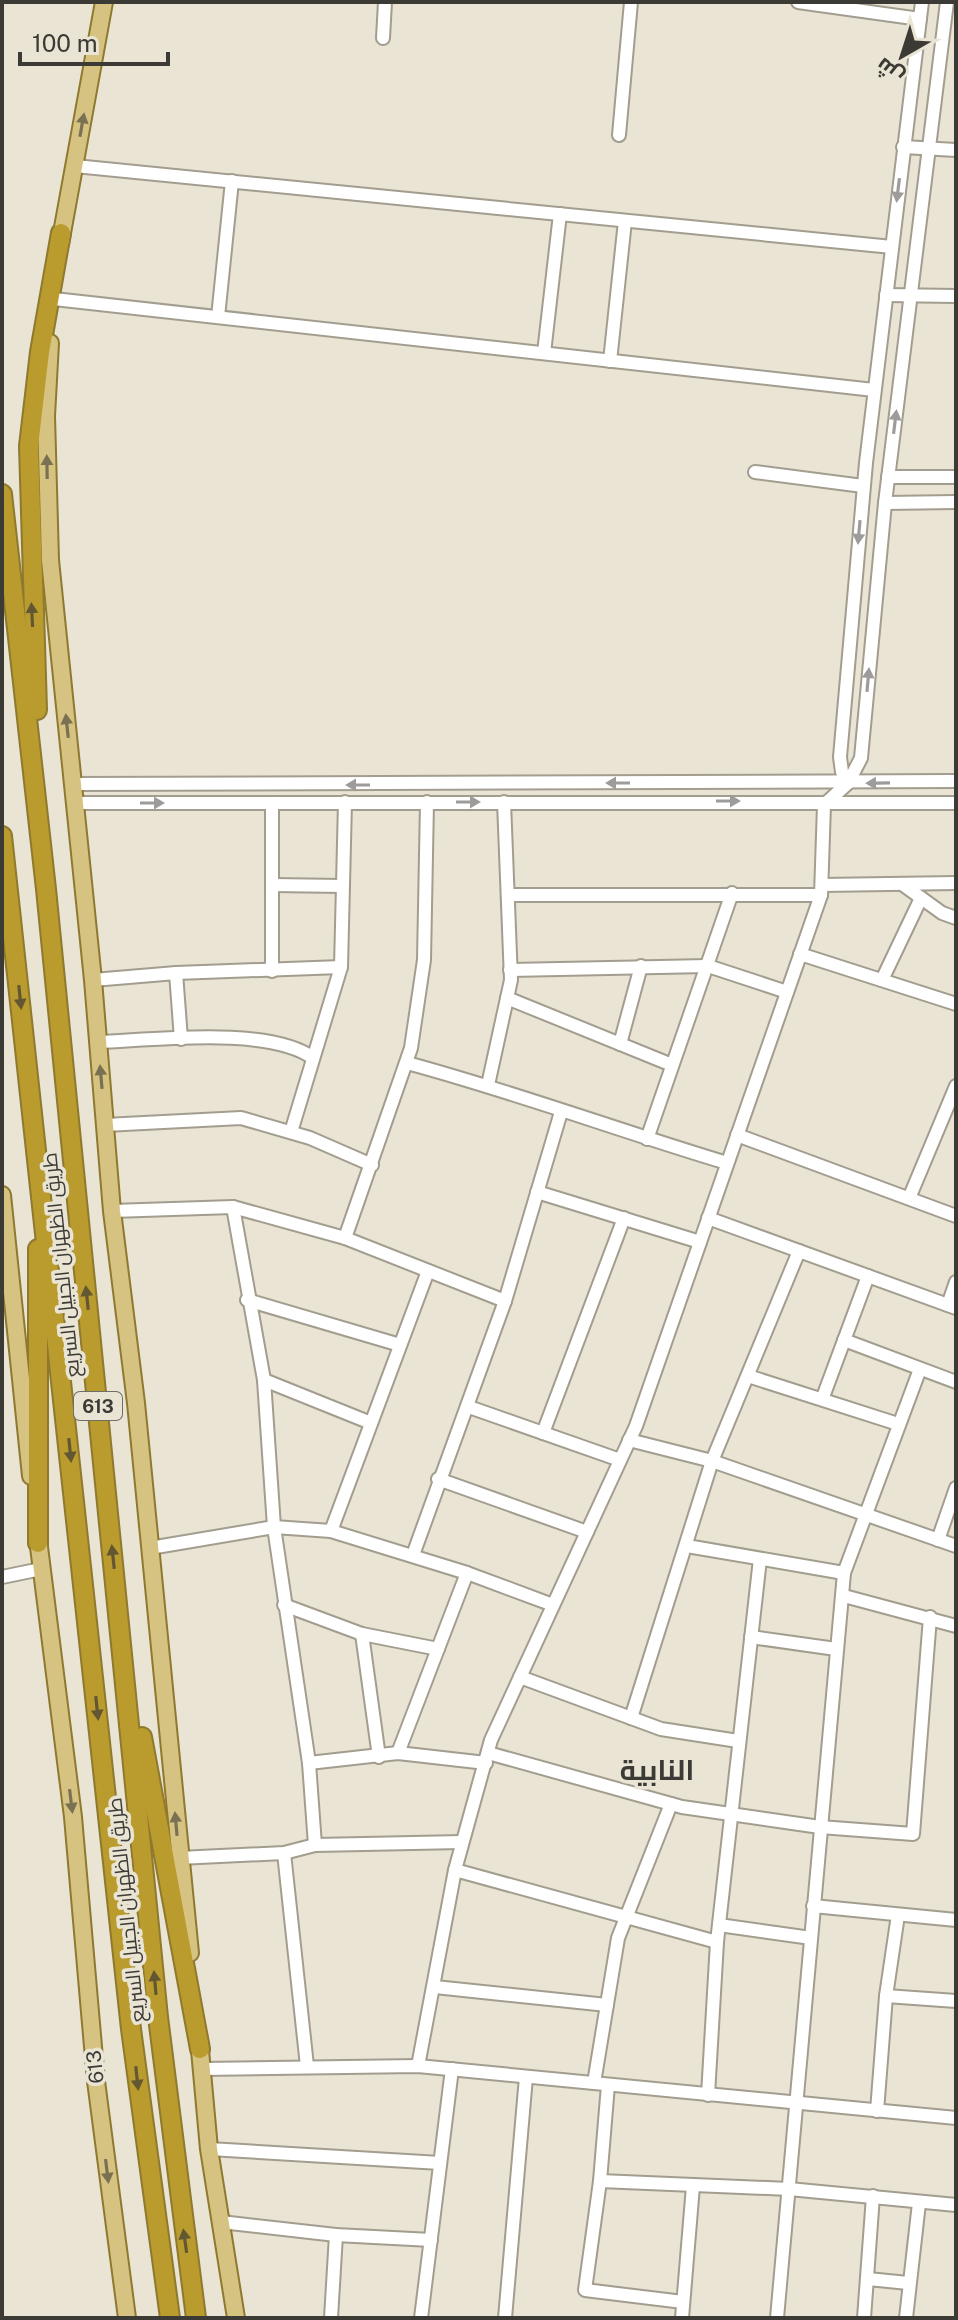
<svg xmlns="http://www.w3.org/2000/svg" width="958" height="2320" font-family="'Public Sans',Cairo,sans-serif">
<style>
.lines{fill:none;stroke-linecap:round;stroke-linejoin:round}
.minor-casing{stroke:#a29d8e;stroke-width:16}
.major-casing{stroke:#8e792f;stroke-width:20}
.highway-casing{stroke:#8e792f;stroke-width:22}
.minor{stroke:#fff;stroke-width:12}
.major{stroke:#d6c381;stroke-width:16}
.highway{stroke:#ba9b2d;stroke-width:18}
.oneway{fill:#7a7153}
.oneway2{fill:#9e9c9a}
.oneway3{fill:#625732}
.labels{text-anchor:middle;dominant-baseline:central;stroke-width:7;stroke-linejoin:round;paint-order:stroke}
.shield{fill:#e9e4d4;stroke:#706d64;stroke-width:2}
.shield-label{font-size:18px;font-weight:bold;fill:#3c3a34}
.street-label{font-size:20px;fill:#3c3a34;stroke:#e9e4d4}
.district-label{font-size:28px;font-weight:bold;fill:#3c3a34;stroke:#e9e4d4}
</style>
<rect width="100%" height="100%" fill="#e9e4d4"/>
<g class="lines">
<g class="minor-casing">
<g id="minor">
<polyline points="798,2 920,19"/>
<polyline points="383,38 385,2"/>
<polyline points="619,135 631,2"/>
<polyline points="903,147 956,150"/>
<polyline points="75,166 892,247"/>
<polyline points="886,295 956,296"/>
<polyline points="54,299 874,390"/>
<polyline points="218,317 232,181"/>
<polyline points="544,353 560,214"/>
<polyline points="610,361 625,221"/>
<polyline points="755,472 863,486"/>
<polyline points="888,477 956,477"/>
<polyline points="885,503 956,502"/>
<polyline points="848,783 842,772 840,757 866,463 922,2"/>
<polyline points="72,784 956,781"/>
<polyline points="74,803 956,803"/>
<polyline points="272,803 272,971"/>
<polyline points="902,884 942,913 956,918"/>
<polyline points="272,885 343,886"/>
<polyline points="822,885 956,883"/>
<polyline points="508,895 821,895"/>
<polyline points="800,954 956,1004"/>
<polyline points="510,970 708,966 787,992"/>
<polyline points="176,973 181,1039"/>
<polyline points="93,980 176,973 341,967"/>
<polyline points="882,980 921,898"/>
<polyline points="507,998 672,1065"/>
<path d="M98,1042C154,1040 269,1026 313,1058"/>
<polyline points="620,1044 641,966"/>
<path d="M407,1063C515,1092 620,1131 727,1163"/>
<polyline points="488,1085 511,980 504,802"/>
<polyline points="105,1125 241,1118 310,1138 372,1165"/>
<polyline points="291,1132 341,967 345,802"/>
<polyline points="737,1135 956,1216"/>
<polyline points="647,1139 732,893"/>
<polyline points="537,1192 700,1242"/>
<polyline points="910,1196 956,1086"/>
<polyline points="233,1207 264,1380 274,1527 309,1763 315,1845"/>
<polyline points="112,1211 233,1207 345,1238 505,1301"/>
<polyline points="708,1218 956,1308"/>
<polyline points="345,1238 411,1048 424,960 427,802"/>
<polyline points="247,1300 400,1345"/>
<polyline points="948,1305 956,1282"/>
<polyline points="844,1340 956,1382"/>
<polyline points="748,1376 898,1424"/>
<polyline points="264,1380 371,1423"/>
<polyline points="823,1397 868,1276"/>
<polyline points="469,1407 620,1460"/>
<polyline points="543,1433 624,1218"/>
<polyline points="629,1440 712,1461 956,1546"/>
<polyline points="438,1479 587,1532"/>
<polyline points="331,1531 428,1271"/>
<polyline points="938,1540 956,1488"/>
<polyline points="687,1546 844,1573"/>
<polyline points="150,1548 274,1527 331,1531 467,1573 553,1605"/>
<polyline points="413,1555 505,1301 561,1112"/>
<polyline points="2,1577 41,1569"/>
<polyline points="844,1596 956,1626"/>
<polyline points="284,1605 362,1634 438,1649"/>
<polyline points="362,1634 379,1757"/>
<polyline points="751,1637 836,1649"/>
<polyline points="520,1677 661,1729 738,1741"/>
<polyline points="631,1718 712,1461 799,1251"/>
<polyline points="398,1753 467,1573"/>
<polyline points="488,1753 682,1807 820,1827 913,1834 930,1617"/>
<polyline points="309,1763 398,1753 486,1763"/>
<polyline points="284,1853 307,2066"/>
<polyline points="179,1858 284,1853 315,1845 462,1842"/>
<polyline points="455,1870 717,1942"/>
<polyline points="813,1906 956,1920"/>
<polyline points="719,1925 811,1938"/>
<polyline points="435,1987 607,2005"/>
<polyline points="886,1996 956,2001"/>
<polyline points="418,2066 455,1870 491,1740 636,1426 821,895 824,805 848,783 861,758 885,503 947,2"/>
<polyline points="202,2069 418,2066 956,2118"/>
<polyline points="594,2083 618,1938 671,1804"/>
<polyline points="608,2085 600,2181 585,2290 683,2302"/>
<polyline points="708,2095 717,1942 760,1559"/>
<polyline points="877,2111 886,1996 898,1915"/>
<polyline points="209,2149 440,2163"/>
<polyline points="600,2181 789,2189 956,2205"/>
<polyline points="221,2222 336,2235 431,2240"/>
<polyline points="868,2279 908,2283"/>
<polyline points="331,2318 336,2235"/>
<polyline points="421,2318 452,2069"/>
<polyline points="505,2318 526,2077"/>
<polyline points="682,2318 693,2186"/>
<polyline points="777,2318 844,1573 920,1369"/>
<polyline points="864,2318 873,2196"/>
<polyline points="906,2318 919,2203"/>
</g>
</g>
<g class="major-casing">
<g id="major">
<polyline points="60,244 104,2"/>
<polyline points="50,343 46,416 50,560 93,980 112,1211 136,1403 190,1953"/>
<polyline points="2,1195 31,1476"/>
<polyline points="37,1531 73,1817 96,2081 127,2318"/>
<polyline points="199,2039 209,2149 236,2318"/>
</g>
</g>
<g class="highway-casing">
<g id="highway">
<polyline points="2,494 46,889 158,2017 196,2318"/>
<polyline points="37,710 29,446 40,352 61,233"/>
<polyline points="2,836 131,2029 170,2318"/>
<polyline points="38,1249 38,1543"/>
<polyline points="142,1737 200,2049"/>
</g>
</g>
<use href="#minor" class="minor"/>
<use href="#major" class="major"/>
<use href="#highway" class="highway"/>
</g>
<defs><path id="oneway-solid" d="M-6-.8H1V-3.2L6.5 0L1 3.2V.8H-6Z" transform="scale(2)"/></defs>
<g class="oneway">
<use href="#oneway-solid" transform="translate(82 125) rotate(-80)"/>
<use href="#oneway-solid" transform="translate(47 467) rotate(-91)"/>
<use href="#oneway-solid" transform="translate(67 726) rotate(-96)"/>
<use href="#oneway-solid" transform="translate(101 1077) rotate(-95)"/>
<use href="#oneway-solid" transform="translate(71 1801) rotate(83)"/>
<use href="#oneway-solid" transform="translate(176 1824) rotate(-95)"/>
<use href="#oneway-solid" transform="translate(107 2171) rotate(83)"/>
</g>
<g class="oneway2">
<use href="#oneway-solid" transform="translate(898 190) rotate(97)"/>
<use href="#oneway-solid" transform="translate(895 422) rotate(-83)"/>
<use href="#oneway-solid" transform="translate(859 532) rotate(95)"/>
<use href="#oneway-solid" transform="translate(868 680) rotate(-85)"/>
<use href="#oneway-solid" transform="translate(618 783) rotate(180)"/>
<use href="#oneway-solid" transform="translate(878 783) rotate(179)"/>
<use href="#oneway-solid" transform="translate(358 785) rotate(-180)"/>
<use href="#oneway-solid" transform="translate(728 801)"/>
<use href="#oneway-solid" transform="translate(468 802)"/>
<use href="#oneway-solid" transform="translate(152 803)"/>
</g>
<g class="oneway3">
<use href="#oneway-solid" transform="translate(32 615) rotate(-93)"/>
<use href="#oneway-solid" transform="translate(20 997) rotate(84)"/>
<use href="#oneway-solid" transform="translate(87 1298) rotate(-96)"/>
<use href="#oneway-solid" transform="translate(70 1450) rotate(84)"/>
<use href="#oneway-solid" transform="translate(113 1557) rotate(-96)"/>
<use href="#oneway-solid" transform="translate(97 1708) rotate(84)"/>
<use href="#oneway-solid" transform="translate(155 1983) rotate(-95)"/>
<use href="#oneway-solid" transform="translate(137 2078) rotate(84)"/>
<use href="#oneway-solid" transform="translate(185 2241) rotate(-98)"/>
</g>
<g class="labels">
<rect class="shield" x="74" y="1392" width="48" height="28" rx="6"/>
<g class="shield-label">
<text x="98" y="1406">613</text>
</g>
<g class="street-label">
<text transform="translate(61 1265) rotate(-96)">طريق الظهران الجبيل السريع</text>
<text transform="translate(126 1910) rotate(-96)">طريق الظهران الجبيل السريع</text>
<text transform="translate(95 2067) rotate(-96)">613</text>
</g>
<g class="district-label">
<text x="657" y="1769">النابية</text>
</g>
</g>
<rect width="958" height="2320" fill="none" stroke="#3c3a34" stroke-width="8"/>
<g transform="translate(902 56) rotate(219)" stroke="#e9e4d4" stroke-width="6" paint-order="stroke">
<path d="M0-6L14 30L0 20L-14 30Z" fill="#3c3a34"/>
<text y="-12" font-size="22" font-weight="bold" text-anchor="middle" fill="#3c3a34">ش</text>
</g>
<path d="M20 52v12h148v-12" fill="none" stroke="#3c3a34" stroke-width="4"/>
<text x="32" y="52" font-size="24" fill="#3c3a34" stroke="#e9e4d4" stroke-width="6" paint-order="stroke">100 m</text>
</svg>
